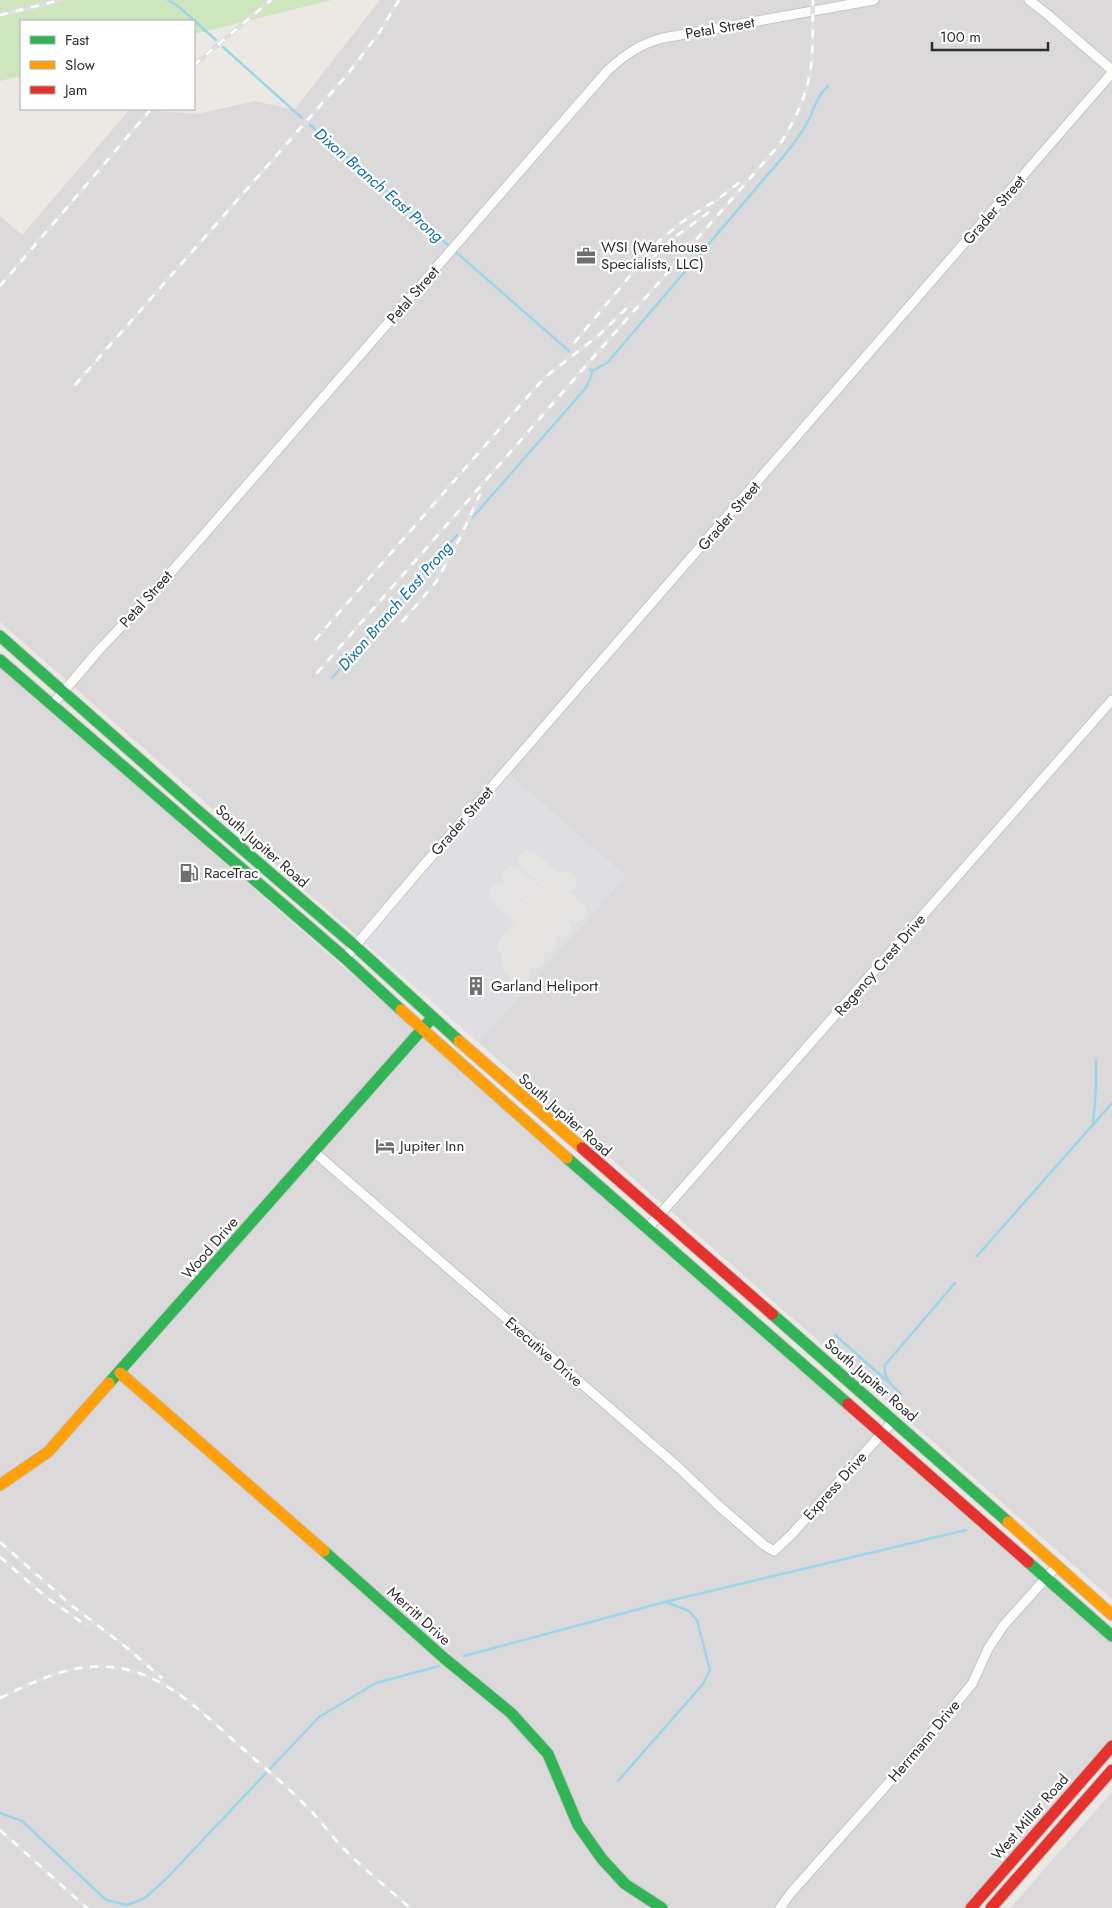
<svg xmlns="http://www.w3.org/2000/svg" width="1112" height="1908" font-family="Jost,sans-serif">
<style>
.industrial{fill:#dcd9db}
.airport{fill:#dfdee2}
.green{fill:#cee6be}
.lines{fill:none;stroke-linecap:round;stroke-linejoin:round}
.stream{stroke:#99d6ec;stroke-width:2.5}
.taxiway{stroke:#e6e4e2;stroke-width:21}
.street-casing{stroke:#c5c4c5;stroke-width:11}
.fast-casing{stroke:#c5c4c5;stroke-width:13}
.slow-casing{stroke:#c5c4c5;stroke-width:13}
.jam-casing{stroke:#c5c4c5;stroke-width:13}
.street{stroke:#fcfcfb;stroke-width:9}
.fast{stroke:#30b455;stroke-width:11}
.slow{stroke:#ff9f0a;stroke-width:11}
.jam{stroke:#e5322d;stroke-width:11}
.rail-casing{stroke:#dfdfe1;stroke-width:4.5}
.rail{stroke:#fff;stroke-width:2.5;stroke-dasharray:8;stroke-linecap:butt}
.labels{text-anchor:middle;dominant-baseline:central;stroke-width:4.5;stroke-linejoin:round;paint-order:stroke}
.street-label{font-size:15px;fill:#2e2e2e;stroke:#fff}
.poi-label{font-size:15px;fill:#2e2e2e;stroke:#fff;text-anchor:start}
.water-label{font-size:16px;font-style:italic;fill:#0d6fa3;stroke:#fff}
</style>
<rect width="100%" height="100%" fill="#ece8e4"/>
<g class="industrial">
<polygon points="380,0 1112,0 1112,1599 0,622 0,216 22,235 130,109 197,114 255,101 294,110"/>
<polygon points="0,666 1112,1642 1112,1741 965,1908 0,1908"/>
<polygon points="1112,1792 1112,1908 1010,1908"/>
</g>
<polygon class="airport" points="509,774 626,876 479,1043 365,942"/>
<polygon class="green" points="0,0 332,0 194,34 194,21 21,21 21,76 0,81"/>
<g class="lines">
<g class="stream">
<polyline points="168,0 178,6 216,40"/>
<polyline points="223,47 302,118"/>
<polyline points="310,125 448,245"/>
<polyline points="457,253 569,351"/>
<path d="M590,369L592,371L607,363L787,152C794,143 802,133 807,123C814,110 817,95 828,86"/>
<polyline points="472,518 584,390 590,380 592,371"/>
<polyline points="332,678 457,535"/>
<polyline points="1093,1123 1096,1089 1096,1060"/>
<polyline points="977,1256 1112,1103"/>
<polyline points="835,1335 887,1381"/>
<path d="M901,1394C891,1385 883,1378 885,1365L955,1283"/>
<polyline points="464,1656 665,1602 966,1530"/>
<polyline points="618,1781 703,1684 710,1670 697,1620 689,1611 666,1602"/>
<polyline points="0,1813 22,1821 106,1900 127,1905 145,1898 165,1880 319,1717 376,1683 439,1666"/>
</g>
<g class="taxiway">
<polyline points="529,861 556,885 560,886"/>
<polyline points="513,877 541,902 545,902"/>
<polyline points="555,891 556,895 576,912"/>
<polyline points="499,894 526,919 531,919"/>
<polyline points="542,907 542,911 561,927"/>
<polyline points="528,922 529,926 547,942"/>
<polyline points="515,938 516,942 534,958"/>
<polyline points="520,973 513,966 512,953 508,946 563,882 566,882"/>
</g>
<g class="street-casing">
<g id="street">
<polyline points="1029,0 1047,14 1112,70"/>
<path d="M52,705L99,650L153,593L608,70C626,54 640,44 663,38L874,0"/>
<polyline points="345,958 417,873 1112,73"/>
<polyline points="314,1152 678,1467 719,1506 764,1545 774,1551 792,1534 894,1420"/>
<polyline points="648,1228 1112,700"/>
<polyline points="780,1908 790,1894 916,1752 972,1684 988,1649 1003,1626 1056,1567"/>
</g>
</g>
<g class="fast-casing">
<g id="fast">
<polyline points="0,636 196,809 355,946 459,1041"/>
<polyline points="0,660 345,958 401,1010"/>
<polyline points="567,1158 848,1404"/>
<polyline points="772,1314 1008,1522"/>
<polyline points="109,1383 432,1018"/>
<polyline points="324,1551 444,1658 511,1713 548,1754 578,1825 602,1859 625,1884 662,1908"/>
<polyline points="1028,1562 1112,1636"/>
</g>
</g>
<g class="slow-casing">
<g id="slow">
<polyline points="401,1010 567,1158"/>
<polyline points="459,1041 582,1148"/>
<polyline points="120,1373 324,1551"/>
<polyline points="0,1485 48,1452 109,1383"/>
<polyline points="1008,1522 1112,1615"/>
</g>
</g>
<g class="jam-casing">
<g id="jam">
<polyline points="582,1148 772,1314"/>
<polyline points="848,1404 1028,1562"/>
<polyline points="971,1908 1112,1746"/>
<polyline points="991,1908 1112,1770"/>
</g>
</g>
<use href="#street" class="street"/>
<use href="#fast" class="fast"/>
<use href="#slow" class="slow"/>
<use href="#jam" class="jam"/>
<g class="rail-casing">
<g id="rail">
<polyline points="0,15 61,0"/>
<polyline points="194,65 271,0"/>
<polyline points="653,257 679,234 709,212"/>
<polyline points="0,286 151,109"/>
<polyline points="574,343 659,241 682,222 718,199 740,182"/>
<polyline points="75,385 347,75 379,33 399,0"/>
<polyline points="402,622 436,582 460,538 480,494"/>
<polyline points="315,640 544,378 599,335 631,304"/>
<path d="M317,673L780,144C794,122 805,100 810,73C814,50 812,24 813,0"/>
<polyline points="0,1542 71,1605 126,1647 162,1678"/>
<polyline points="0,1557 46,1597 87,1626"/>
<path d="M0,1698C36,1681 70,1663 111,1667C165,1672 202,1713 241,1747C262,1766 285,1784 305,1805C320,1819 331,1836 345,1850C366,1871 389,1889 410,1908"/>
<polyline points="0,1830 87,1908"/>
</g>
</g>
<use href="#rail" class="rail"/>
</g>
<defs>
<g id="office-bare" transform="scale(1.5)"><path d="M-6-3h4V-5.5h4V-3h4V5H-6ZM-1-4.5V-3h2v-1.5ZM-6 0V1H6V0Z" fill="#706f6e" stroke="#fff" stroke-width="2.5" paint-order="stroke"/></g>
<g id="fuel-bare" transform="scale(1.5)"><path d="M-5.5-6h7V0h2V4h1.3V-2.5L3-4.5l.8-.8L6-3V5H2.5V1h-1V6h-7ZM-4.2-4.7v3.2H.2V-4.7Z" fill="#706f6e" stroke="#fff" stroke-width="2.5" paint-order="stroke"/></g>
<g id="building-bare" transform="scale(1.5)"><path d="M-4-6H4V6H1V3H-1V6H-4ZM-2.5-4.3h1.7v1.8h-1.7ZM.8-4.3h1.7v1.8H.8ZM-2.5-1h1.7V.8h-1.7ZM.8-1h1.7V.8H.8Z" fill="#706f6e" stroke="#fff" stroke-width="2.5" paint-order="stroke"/></g>
<g id="hotel-bare" transform="scale(1.5)"><path d="M-6-4.5h1.5V1H6V5H4.5V3h-9V5H-6ZM-4 0a1.8 1.8 0 1 1 3.6 0ZM.5 0V-2.5h3Q6-2.5 6 0Z" fill="#706f6e" stroke="#fff" stroke-width="2.5" paint-order="stroke"/></g>
</defs>
<g fill-rule="evenodd">
<use href="#office-bare" x="586" y="256"/>
<use href="#fuel-bare" x="189" y="873"/>
<use href="#building-bare" x="476" y="986"/>
<use href="#hotel-bare" x="385" y="1146"/>
</g>
<g class="labels">
<g class="street-label">
<text transform="translate(720 28) rotate(-10)">Petal Street</text>
<text transform="translate(994 210) rotate(-49)">Grader Street</text>
<text transform="translate(413 295) rotate(-49)">Petal Street</text>
<text transform="translate(729 516) rotate(-49)">Grader Street</text>
<text transform="translate(146 599) rotate(-48)">Petal Street</text>
<text transform="translate(462 821) rotate(-49)">Grader Street</text>
<text transform="translate(262 846) rotate(41)">South Jupiter Road</text>
<text transform="translate(880 965) rotate(-49)">Regency Crest Drive</text>
<text transform="translate(565 1115) rotate(41)">South Jupiter Road</text>
<text transform="translate(210 1248) rotate(-49)">Wood Drive</text>
<text transform="translate(544 1352) rotate(41)">Executive Drive</text>
<text transform="translate(871 1380) rotate(41)">South Jupiter Road</text>
<text transform="translate(835 1486) rotate(-48)">Express Drive</text>
<text transform="translate(419 1616) rotate(42)">Merritt Drive</text>
<text transform="translate(924 1741) rotate(-50)">Herrmann Drive</text>
<text transform="translate(1030 1817) rotate(-49)">West Miller Road</text>
</g>
<g class="poi-label">
<text x="601" y="247">WSI (Warehouse<tspan x="601" dy="17">Specialists, LLC)</tspan></text>
<text x="204" y="873">RaceTrac</text>
<text x="491" y="986">Garland Heliport</text>
<text x="400" y="1146">Jupiter Inn</text>
</g>
<g class="water-label">
<text transform="translate(379 185) rotate(41)">Dixon Branch East Prong</text>
<text transform="translate(395 606) rotate(-49)">Dixon Branch East Prong</text>
</g>
</g>
<rect x="20" y="20" width="175" height="90" fill="#ffffff" stroke="#ababab"/>
<rect x="30" y="36" width="25" height="8" fill="#30b455" stroke="#ababab"/>
<text x="65" y="45" font-size="15" fill="#2e2e2e">Fast</text>
<rect x="30" y="61" width="25" height="8" fill="#ff9f0a" stroke="#ababab"/>
<text x="65" y="70" font-size="15" fill="#2e2e2e">Slow</text>
<rect x="30" y="86" width="25" height="8" fill="#e5322d" stroke="#ababab"/>
<text x="65" y="95" font-size="15" fill="#2e2e2e">Jam</text>
<path d="M932 42v8h116v-8" fill="none" stroke="#2e2e2e" stroke-width="2.5"/>
<text x="940" y="42" font-size="15" fill="#2e2e2e" stroke="#ffffff" stroke-width="4" paint-order="stroke">100 m</text>
</svg>
